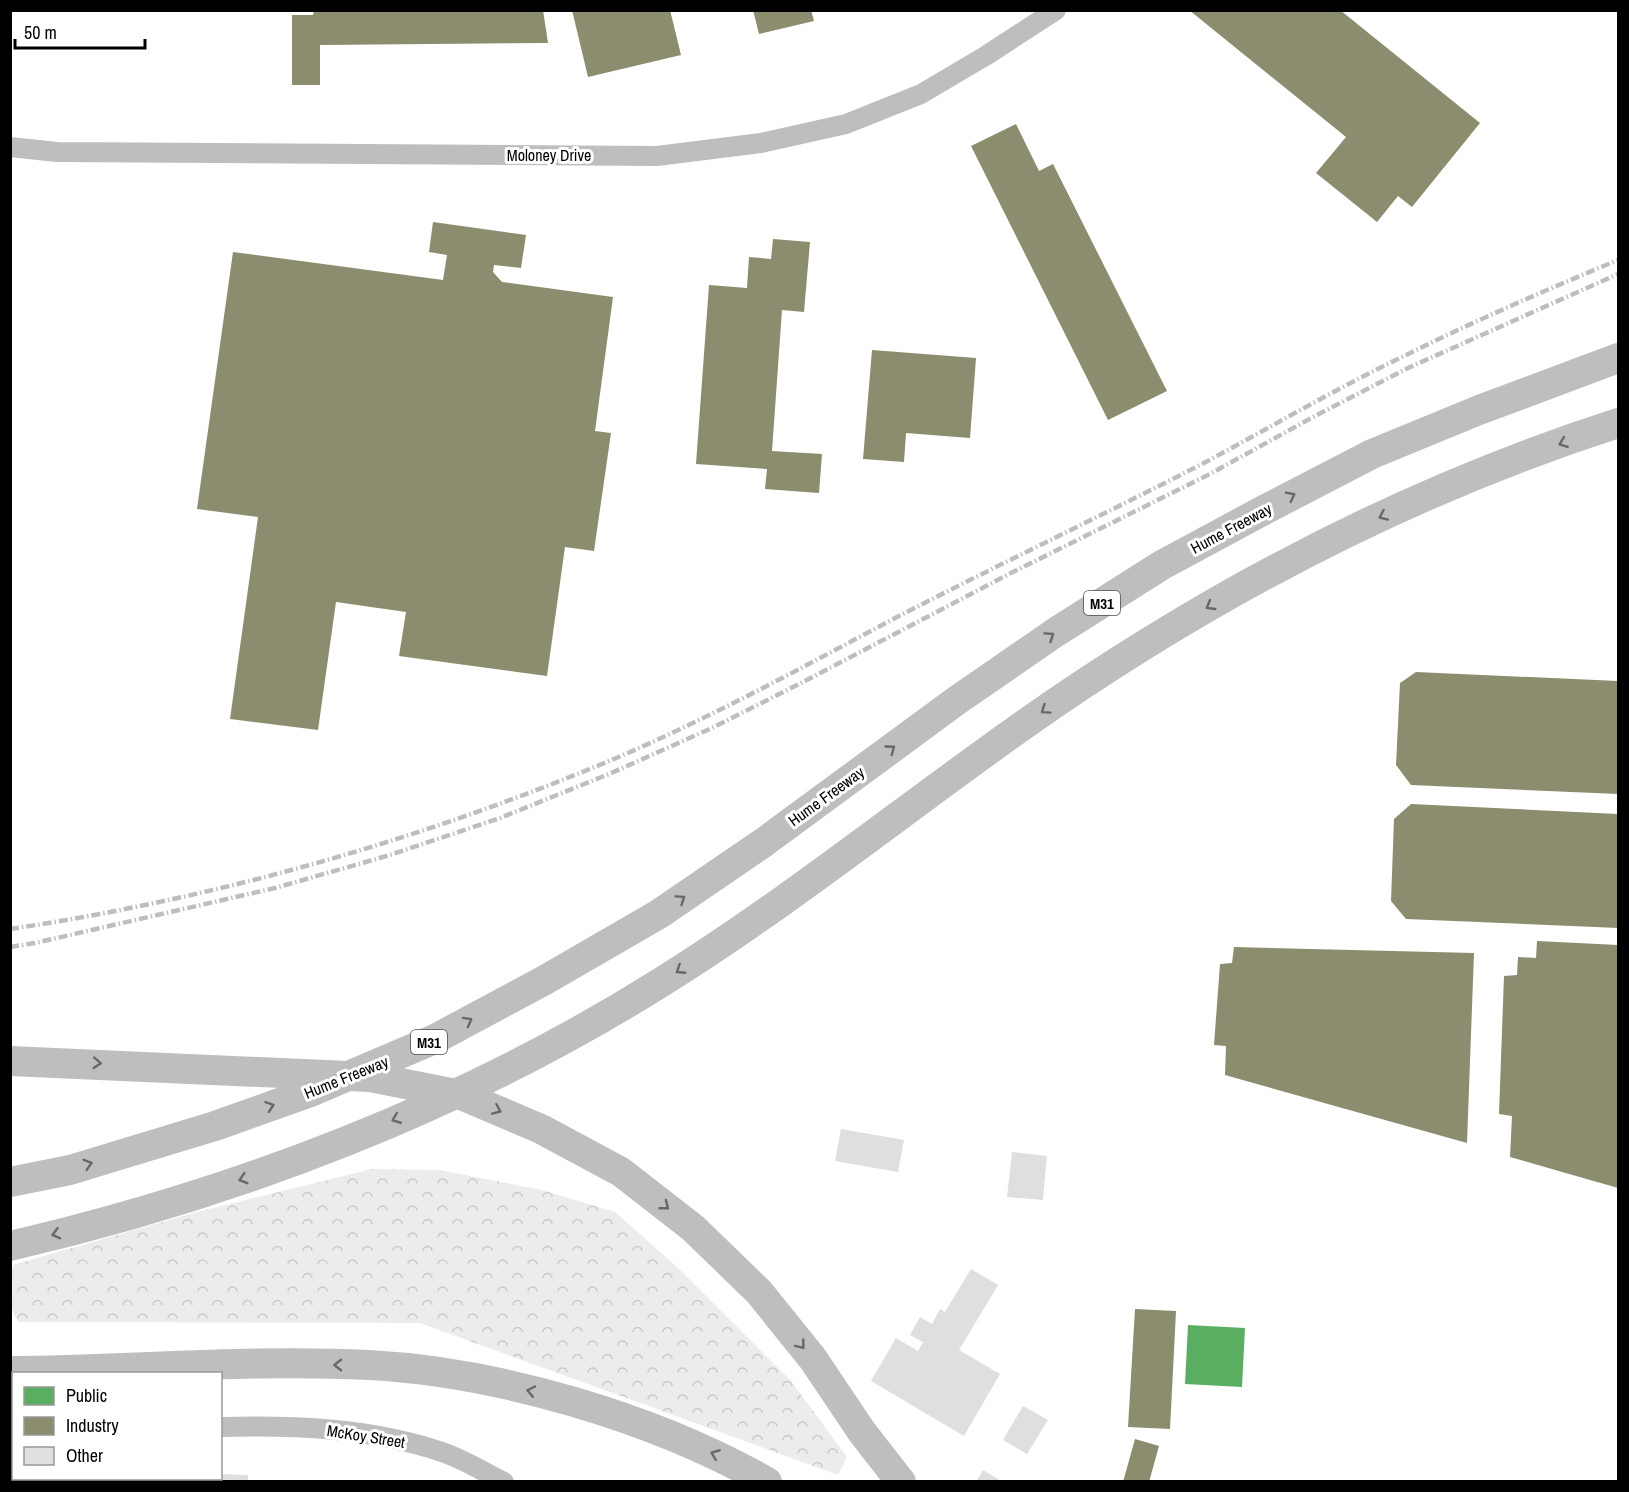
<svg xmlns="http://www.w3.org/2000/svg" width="1629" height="1492" font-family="'Archivo Narrow',sans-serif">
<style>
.forest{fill:url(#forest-crowns)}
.public{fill:#5aae61}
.industry{fill:#8c8c6e}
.building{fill:#dfdfdf}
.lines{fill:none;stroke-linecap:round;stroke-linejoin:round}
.minor{stroke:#bebebe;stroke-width:20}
.highway{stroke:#bebebe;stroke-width:30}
.rail{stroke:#bebebe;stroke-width:4.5;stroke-dasharray:9 3 1.5 3;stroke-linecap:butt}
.oneway{stroke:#686868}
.labels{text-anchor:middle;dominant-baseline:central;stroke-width:6;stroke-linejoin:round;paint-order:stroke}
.shield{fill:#fff;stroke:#4c4c4c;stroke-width:1.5}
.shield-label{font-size:15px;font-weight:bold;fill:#000}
.street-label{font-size:16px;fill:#000;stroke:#fff}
</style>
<defs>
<pattern id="forest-crowns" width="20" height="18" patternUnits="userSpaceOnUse" patternTransform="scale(1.5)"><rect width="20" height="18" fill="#ececec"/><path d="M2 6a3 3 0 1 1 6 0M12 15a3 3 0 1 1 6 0" fill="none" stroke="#c9c9c9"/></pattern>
</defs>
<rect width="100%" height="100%" fill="#fff"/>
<polygon class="forest" points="372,1169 439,1170 542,1190 615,1212 678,1268 791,1381 847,1457 838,1475 420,1323 18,1322 11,1308 11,1273 13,1265 197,1212"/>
<polygon class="public" points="1188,1325 1245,1328 1242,1387 1185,1384"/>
<g class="industry">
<polygon points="314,10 543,10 548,43 320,45 320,85 292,85 292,15 313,15"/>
<polygon points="572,10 670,10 681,55 588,77"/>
<polygon points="753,10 811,10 814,21 759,34"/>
<polygon points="1189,10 1340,10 1480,123 1412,207 1398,196 1377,222 1316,173 1346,137"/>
<polygon points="1016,124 1039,171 1053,164 1167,391 1108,420 971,146"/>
<polygon points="433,222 526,235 521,268 494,265 493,272 502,282 613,297 595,431 611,433 594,551 565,547 547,676 399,656 406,612 336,602 318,730 230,719 258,517 197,509 233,252 443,280 447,255 429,252"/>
<polygon points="773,239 810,242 804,312 782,310 772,451 822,454 819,493 765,489 767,469 696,464 709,285 747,288 749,257 771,259"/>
<polygon points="872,350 976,358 970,438 906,433 904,462 863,459"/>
<polygon points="1416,672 1618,681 1618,794 1411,785 1396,765 1400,683"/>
<polygon points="1411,804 1618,814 1618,928 1406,919 1391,901 1394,819"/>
<polygon points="1537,941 1618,945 1618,1188 1510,1157 1512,1116 1499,1114 1504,976 1517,975 1518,957 1536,958"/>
<polygon points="1234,947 1474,953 1467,1143 1225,1075 1226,1046 1214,1045 1220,964 1232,963"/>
<polygon points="1135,1309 1176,1311 1170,1429 1128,1427"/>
<polygon points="1135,1439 1159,1446 1149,1482 1123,1482"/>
</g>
<g class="building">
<polygon points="841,1129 904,1140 898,1172 835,1161"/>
<polygon points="1012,1152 1047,1156 1043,1200 1007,1197"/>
<polygon points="971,1269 998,1285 959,1350 1000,1374 964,1436 871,1381 896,1338 918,1351 923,1342 910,1335 920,1317 932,1324 940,1309 945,1312"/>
<polygon points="1023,1406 1048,1420 1027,1454 1003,1440"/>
<polygon points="983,1470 1003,1482 976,1482"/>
<polygon points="220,1474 248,1475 248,1482 155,1482 155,1478 220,1478"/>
</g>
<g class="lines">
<g class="minor">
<polyline points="10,147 57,152 657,156 761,143 846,124 921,94 987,55 1056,10"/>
<path d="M220,1427C295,1425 371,1428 442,1452C463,1459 484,1472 504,1482"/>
<polyline points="10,1431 14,1431"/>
<polyline points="92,1482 92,1478"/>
</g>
<g class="highway">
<polyline points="10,1061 370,1077 461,1095 541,1129 621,1172 693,1228 759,1292 813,1359 862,1432 901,1482"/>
<polyline points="10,1182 70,1170 215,1126 313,1091 435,1039 545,980 659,914 763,843 956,701 1056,632 1162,565 1264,510 1372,454 1479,410 1618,358"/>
<path d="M10,1246C238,1193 462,1107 660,983C787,904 903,810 1025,724C1207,596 1407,491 1618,423"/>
<path d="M10,1371C130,1370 250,1359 369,1365C499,1372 655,1418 767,1482"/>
</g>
<g class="rail">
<path d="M10,929C213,899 413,842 602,764C705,721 803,667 901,615C1000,564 1101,516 1200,465C1268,429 1333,390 1402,357C1472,322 1546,290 1618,260"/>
<polyline points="10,947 35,943 275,888 390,855 500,818 609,774 712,728 803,682 1011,573 1210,474 1313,417 1408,368 1618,274"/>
</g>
</g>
<defs><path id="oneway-chevron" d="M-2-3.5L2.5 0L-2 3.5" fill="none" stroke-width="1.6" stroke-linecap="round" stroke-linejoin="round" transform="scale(1.5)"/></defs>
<g class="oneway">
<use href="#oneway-chevron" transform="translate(1563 443) rotate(159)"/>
<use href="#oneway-chevron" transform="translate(1291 496) rotate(-27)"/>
<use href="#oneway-chevron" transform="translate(1383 516) rotate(156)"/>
<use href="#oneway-chevron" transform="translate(1210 606) rotate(150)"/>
<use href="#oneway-chevron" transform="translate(1050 636) rotate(-34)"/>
<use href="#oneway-chevron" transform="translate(1045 710) rotate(146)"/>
<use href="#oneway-chevron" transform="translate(891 749) rotate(-36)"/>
<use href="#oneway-chevron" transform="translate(681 899) rotate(-34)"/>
<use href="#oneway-chevron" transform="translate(680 970) rotate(147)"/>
<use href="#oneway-chevron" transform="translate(468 1021) rotate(-29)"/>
<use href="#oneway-chevron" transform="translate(97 1063) rotate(3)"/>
<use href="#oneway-chevron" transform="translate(270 1106) rotate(-19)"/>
<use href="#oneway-chevron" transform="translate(497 1110) rotate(23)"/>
<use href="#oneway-chevron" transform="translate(396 1119) rotate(158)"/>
<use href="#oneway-chevron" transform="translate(88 1164) rotate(-17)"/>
<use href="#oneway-chevron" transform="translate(243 1179) rotate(163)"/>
<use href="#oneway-chevron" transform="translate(665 1206) rotate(38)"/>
<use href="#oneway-chevron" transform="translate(56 1234) rotate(165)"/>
<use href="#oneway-chevron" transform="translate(801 1345) rotate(52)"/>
<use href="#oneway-chevron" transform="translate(338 1365) rotate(-180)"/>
<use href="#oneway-chevron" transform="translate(531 1391) rotate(-168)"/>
<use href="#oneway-chevron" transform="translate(715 1454) rotate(-158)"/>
</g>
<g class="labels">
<g class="shield">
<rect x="1084" y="591" width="36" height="24" rx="4.5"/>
<rect x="411" y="1030" width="36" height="24" rx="4.5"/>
</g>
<g class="shield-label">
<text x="1102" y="603">M31</text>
<text x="429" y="1042">M31</text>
</g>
<g class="street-label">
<text x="549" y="155">Moloney Drive</text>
<text transform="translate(1231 528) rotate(-28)">Hume Freeway</text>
<text transform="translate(826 796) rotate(-36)">Hume Freeway</text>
<text transform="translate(346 1077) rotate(-22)">Hume Freeway</text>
<text transform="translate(366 1436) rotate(9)">McKoy Street</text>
</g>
</g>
<rect width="1629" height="1492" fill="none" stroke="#000000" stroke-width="24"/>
<rect x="12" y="1372" width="210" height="108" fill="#ffffff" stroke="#999999" stroke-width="1.5"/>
<rect x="24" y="1387" width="30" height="18" fill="#5aae61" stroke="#999999" stroke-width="1.5"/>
<text x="66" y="1402" font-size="18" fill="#000000">Public</text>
<rect x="24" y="1417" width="30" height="18" fill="#8c8c6e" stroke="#999999" stroke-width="1.5"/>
<text x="66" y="1432" font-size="18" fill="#000000">Industry</text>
<rect x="24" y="1447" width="30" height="18" fill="#dfdfdf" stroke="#999999" stroke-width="1.5"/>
<text x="66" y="1462" font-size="18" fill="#000000">Other</text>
<path d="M15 39v9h130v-9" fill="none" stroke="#000000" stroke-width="3"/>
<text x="24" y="39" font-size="18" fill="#000000" stroke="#ffffff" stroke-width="4.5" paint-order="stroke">50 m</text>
</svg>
